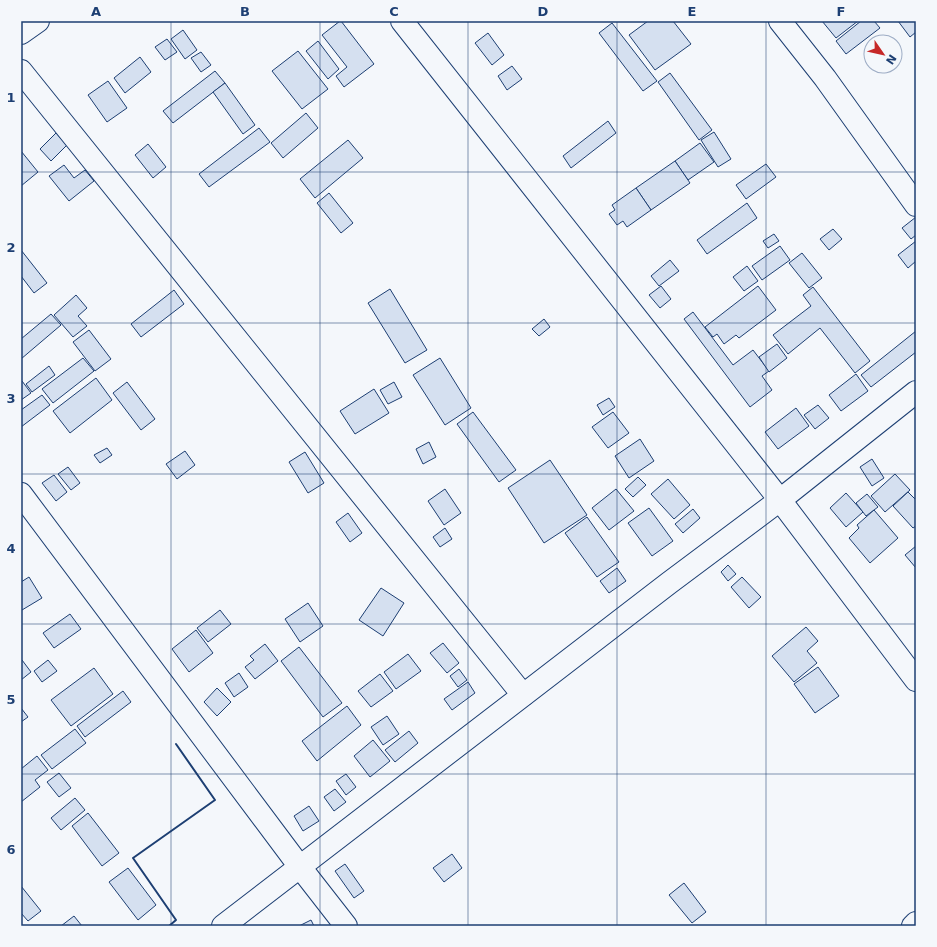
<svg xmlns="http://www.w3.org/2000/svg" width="937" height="947" font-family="'DejaVu Sans',sans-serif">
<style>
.building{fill:#d5e0f0;stroke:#1d3f73}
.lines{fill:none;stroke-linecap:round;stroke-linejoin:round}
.minor-casing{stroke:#1d3f73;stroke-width:24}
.tertiary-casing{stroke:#1d3f73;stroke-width:24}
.minor{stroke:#f4f7fb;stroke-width:22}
.tertiary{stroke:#f4f7fb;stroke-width:22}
.wall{stroke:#1d3f73;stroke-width:2}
.grid{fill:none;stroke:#1d3f73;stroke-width:1;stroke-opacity:0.55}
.neatline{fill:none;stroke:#1d3f73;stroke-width:1.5}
.grid-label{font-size:13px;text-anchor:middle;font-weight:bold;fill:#1d3f73}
</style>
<rect width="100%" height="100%" fill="#f4f7fb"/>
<g class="building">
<polygon points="340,21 341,21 374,64 344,87 336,76 347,67 322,35"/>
<polygon points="648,21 673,21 691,44 655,70 629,35"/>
<polygon points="822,21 858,21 836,38"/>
<polygon points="861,21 874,21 880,28 846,54 836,41"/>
<polygon points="898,21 916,21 916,32 910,37"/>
<polygon points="612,23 657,81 643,91 599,33"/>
<polygon points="183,30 197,50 185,59 171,39"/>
<polygon points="488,33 504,55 492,65 475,43"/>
<polygon points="167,39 177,52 165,60 155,47"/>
<polygon points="318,41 339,69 328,79 306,51"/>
<polygon points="298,51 328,89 302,109 272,71"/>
<polygon points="201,52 211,65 201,72 191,58"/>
<polygon points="140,57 151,72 125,93 114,78"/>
<polygon points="512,66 522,79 507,90 498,76"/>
<polygon points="215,71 225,83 173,123 163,111"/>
<polygon points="670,73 712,130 699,140 658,82"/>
<polygon points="108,81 127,108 107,122 88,95"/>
<polygon points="225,83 255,125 243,134 213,92"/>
<polygon points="306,113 318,128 283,158 271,143"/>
<polygon points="608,121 616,133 571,168 563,156"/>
<polygon points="259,128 270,142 209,187 199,174"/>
<polygon points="714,132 731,159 718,167 701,140"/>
<polygon points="56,133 67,145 51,161 40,149"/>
<polygon points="348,140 363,158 315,198 300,179"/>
<polygon points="700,143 714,162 688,180 675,161"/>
<polygon points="148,144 166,167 153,178 135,155"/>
<polygon points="21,151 38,172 21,186"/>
<polygon points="675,161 690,183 651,210 636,188"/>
<polygon points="766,164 776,177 746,199 736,185"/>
<polygon points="64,165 74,178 85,170 94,181 69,201 49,176"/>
<polygon points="636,188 651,210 627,227 623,221 617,225 609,214 615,210 612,205"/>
<polygon points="329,193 353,223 341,233 317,203"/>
<polygon points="747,203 757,218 707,254 697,240"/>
<polygon points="916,217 916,235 911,239 902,228"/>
<polygon points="833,229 842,239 829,250 820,239"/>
<polygon points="774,234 779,241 768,248 763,241"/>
<polygon points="916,241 916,261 908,268 898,255"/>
<polygon points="780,246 790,260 762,280 752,266"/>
<polygon points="21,250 47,283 34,293 21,276"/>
<polygon points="802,253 822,278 809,288 789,263"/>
<polygon points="670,260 679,271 659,286 651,276"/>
<polygon points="747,266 758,281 744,291 733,277"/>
<polygon points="661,286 671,299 660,308 649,295"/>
<polygon points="758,286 776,310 739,338 736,335 724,344 717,334 713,337 705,327"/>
<polygon points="813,287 870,361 855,373 820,328 788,354 773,335 811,306 803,295"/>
<polygon points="390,289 427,350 405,363 368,303"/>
<polygon points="174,290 184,304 141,337 131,324"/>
<polygon points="76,295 87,308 78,316 87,326 73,337 54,315"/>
<polygon points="693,312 733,365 753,350 769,371 762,376 772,390 750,407 684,319"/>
<polygon points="51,314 61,325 21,359 21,339"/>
<polygon points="544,319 550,327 539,336 532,329"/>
<polygon points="89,330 111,359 95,371 73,342"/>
<polygon points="916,331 916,352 871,387 861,375"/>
<polygon points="777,344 787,358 769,372 759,357"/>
<polygon points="83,358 94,371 53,403 42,389"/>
<polygon points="440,358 471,408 445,425 413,375"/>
<polygon points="49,366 55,375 32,392 26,384"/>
<polygon points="856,374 868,391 841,411 829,395"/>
<polygon points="96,378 112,400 70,433 53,411"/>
<polygon points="22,381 31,393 21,400 21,382"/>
<polygon points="127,382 155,419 141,430 113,393"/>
<polygon points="394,382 402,397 388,404 380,390"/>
<polygon points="374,389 389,413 355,434 340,411"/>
<polygon points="42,395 50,405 21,427 21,410"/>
<polygon points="609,398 615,407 603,415 597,405"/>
<polygon points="818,405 829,418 815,429 804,415"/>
<polygon points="796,408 809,426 778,449 765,432"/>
<polygon points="473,412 516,470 499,482 457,424"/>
<polygon points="613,412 629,433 608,448 592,427"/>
<polygon points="640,439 654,461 629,478 615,456"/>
<polygon points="429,442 436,457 423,464 416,449"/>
<polygon points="107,448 112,455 100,463 94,455"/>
<polygon points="185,451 195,465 177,479 166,464"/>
<polygon points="305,452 324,483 308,493 289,462"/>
<polygon points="872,459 884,478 872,486 860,467"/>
<polygon points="550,460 587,515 544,543 508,488"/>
<polygon points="68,467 80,483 71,490 58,474"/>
<polygon points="895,474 910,490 885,512 871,496"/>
<polygon points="54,475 67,492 56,501 42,483"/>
<polygon points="638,477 646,485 633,497 625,489"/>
<polygon points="668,479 690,505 674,519 651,494"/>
<polygon points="445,489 461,513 444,525 428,501"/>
<polygon points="616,489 634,511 609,530 592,508"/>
<polygon points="908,492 916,500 916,526 913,528 893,506"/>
<polygon points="846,493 863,512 846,527 830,508"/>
<polygon points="867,494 878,507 866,516 856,503"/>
<polygon points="649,508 673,541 652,556 628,523"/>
<polygon points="693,509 700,518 683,533 675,524"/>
<polygon points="874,510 898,538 870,563 849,538 859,528 857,525"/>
<polygon points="348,513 362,533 350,542 336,522"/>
<polygon points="587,517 619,562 597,577 565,533"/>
<polygon points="445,528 452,539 440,547 433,537"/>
<polygon points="916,546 916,568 905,555"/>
<polygon points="728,565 736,574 728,581 721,572"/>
<polygon points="617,568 626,581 609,593 600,581"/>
<polygon points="29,577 42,598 22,610 21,608 21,582"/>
<polygon points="742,577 761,597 749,608 731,587"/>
<polygon points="381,588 404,603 383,636 359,620"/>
<polygon points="308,603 323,626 300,642 285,619"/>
<polygon points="220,610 231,624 208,642 197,628"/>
<polygon points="70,614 81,629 54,648 43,633"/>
<polygon points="806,627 818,641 807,651 817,663 794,682 772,656"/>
<polygon points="196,630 213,653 189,672 172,649"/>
<polygon points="443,643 459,663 447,673 430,653"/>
<polygon points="265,644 278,661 255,679 245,667 254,660 250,656"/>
<polygon points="299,647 342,703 323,717 281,661"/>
<polygon points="408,654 421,671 396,689 384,672"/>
<polygon points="21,660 22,660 31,672 21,680"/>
<polygon points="48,660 57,671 42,682 34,671"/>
<polygon points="818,667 839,696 815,713 794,684"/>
<polygon points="94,668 113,694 71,726 51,700"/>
<polygon points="459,669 467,680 458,687 450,676"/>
<polygon points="239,673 248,687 234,697 225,683"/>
<polygon points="380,674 393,691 371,707 358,691"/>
<polygon points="468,682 475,693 452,710 444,699"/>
<polygon points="217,688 231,702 217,716 204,702"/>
<polygon points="123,691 131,702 85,737 77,726"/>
<polygon points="347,706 361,725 317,761 302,741"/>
<polygon points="21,708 28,717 21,722"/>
<polygon points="387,716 399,734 383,745 371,727"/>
<polygon points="75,729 86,743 52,769 41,755"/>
<polygon points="409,731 418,743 395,762 385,750"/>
<polygon points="373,740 390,761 370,777 354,756"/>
<polygon points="37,756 48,770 35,780 40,787 21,802 21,769"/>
<polygon points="59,773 71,788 59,797 47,782"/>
<polygon points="346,774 356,787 346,795 336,781"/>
<polygon points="335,789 346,802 334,811 324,797"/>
<polygon points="75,798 85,810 61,830 51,818"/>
<polygon points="309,806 319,821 303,831 294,816"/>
<polygon points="88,813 119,853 102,866 72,826"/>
<polygon points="452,854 462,868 444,882 433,868"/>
<polygon points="345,864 364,891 354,898 335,871"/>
<polygon points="128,868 156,905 138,920 109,882"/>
<polygon points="684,883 706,912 692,923 669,895"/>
<polygon points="21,886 41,911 28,921 21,913"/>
<polygon points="74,916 82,926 61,926"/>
<polygon points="311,920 314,926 299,926"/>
</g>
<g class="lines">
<g class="minor-casing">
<g id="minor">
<polyline points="780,21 825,78 916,205"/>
<polyline points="21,33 38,21"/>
<polyline points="21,71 523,695"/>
<polyline points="21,494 300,867 346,926"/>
<polyline points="223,926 669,583 780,500 916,392"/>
<polyline points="913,926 916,923"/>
</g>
</g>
<g class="tertiary-casing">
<polyline id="tertiary" points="402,21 780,500 916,680"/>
</g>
<use href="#minor" class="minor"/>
<use href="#tertiary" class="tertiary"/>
<polyline class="wall" points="169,926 176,920 133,858 215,800 176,744"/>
</g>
<path class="grid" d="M171,21V926M320,21V926M468,21V926M617,21V926M766,21V926M21,172H916M21,323H916M21,474H916M21,624H916M21,774H916"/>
<rect width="937" height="947" fill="none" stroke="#f4f7fb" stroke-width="44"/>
<g transform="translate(883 54) rotate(124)"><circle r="19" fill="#f4f7fb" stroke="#9eadc5"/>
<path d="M0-3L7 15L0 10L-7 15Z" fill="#c62828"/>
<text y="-6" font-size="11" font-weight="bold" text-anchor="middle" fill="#1d3f73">N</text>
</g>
<rect x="22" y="22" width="893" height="903" class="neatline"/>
<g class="grid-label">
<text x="96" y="16">A</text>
<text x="245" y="16">B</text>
<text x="394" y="16">C</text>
<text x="543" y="16">D</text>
<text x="692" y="16">E</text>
<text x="841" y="16">F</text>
<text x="11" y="102">1</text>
<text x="11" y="252">2</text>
<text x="11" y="403">3</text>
<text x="11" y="553">4</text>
<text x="11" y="704">5</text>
<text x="11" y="854">6</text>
</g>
</svg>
